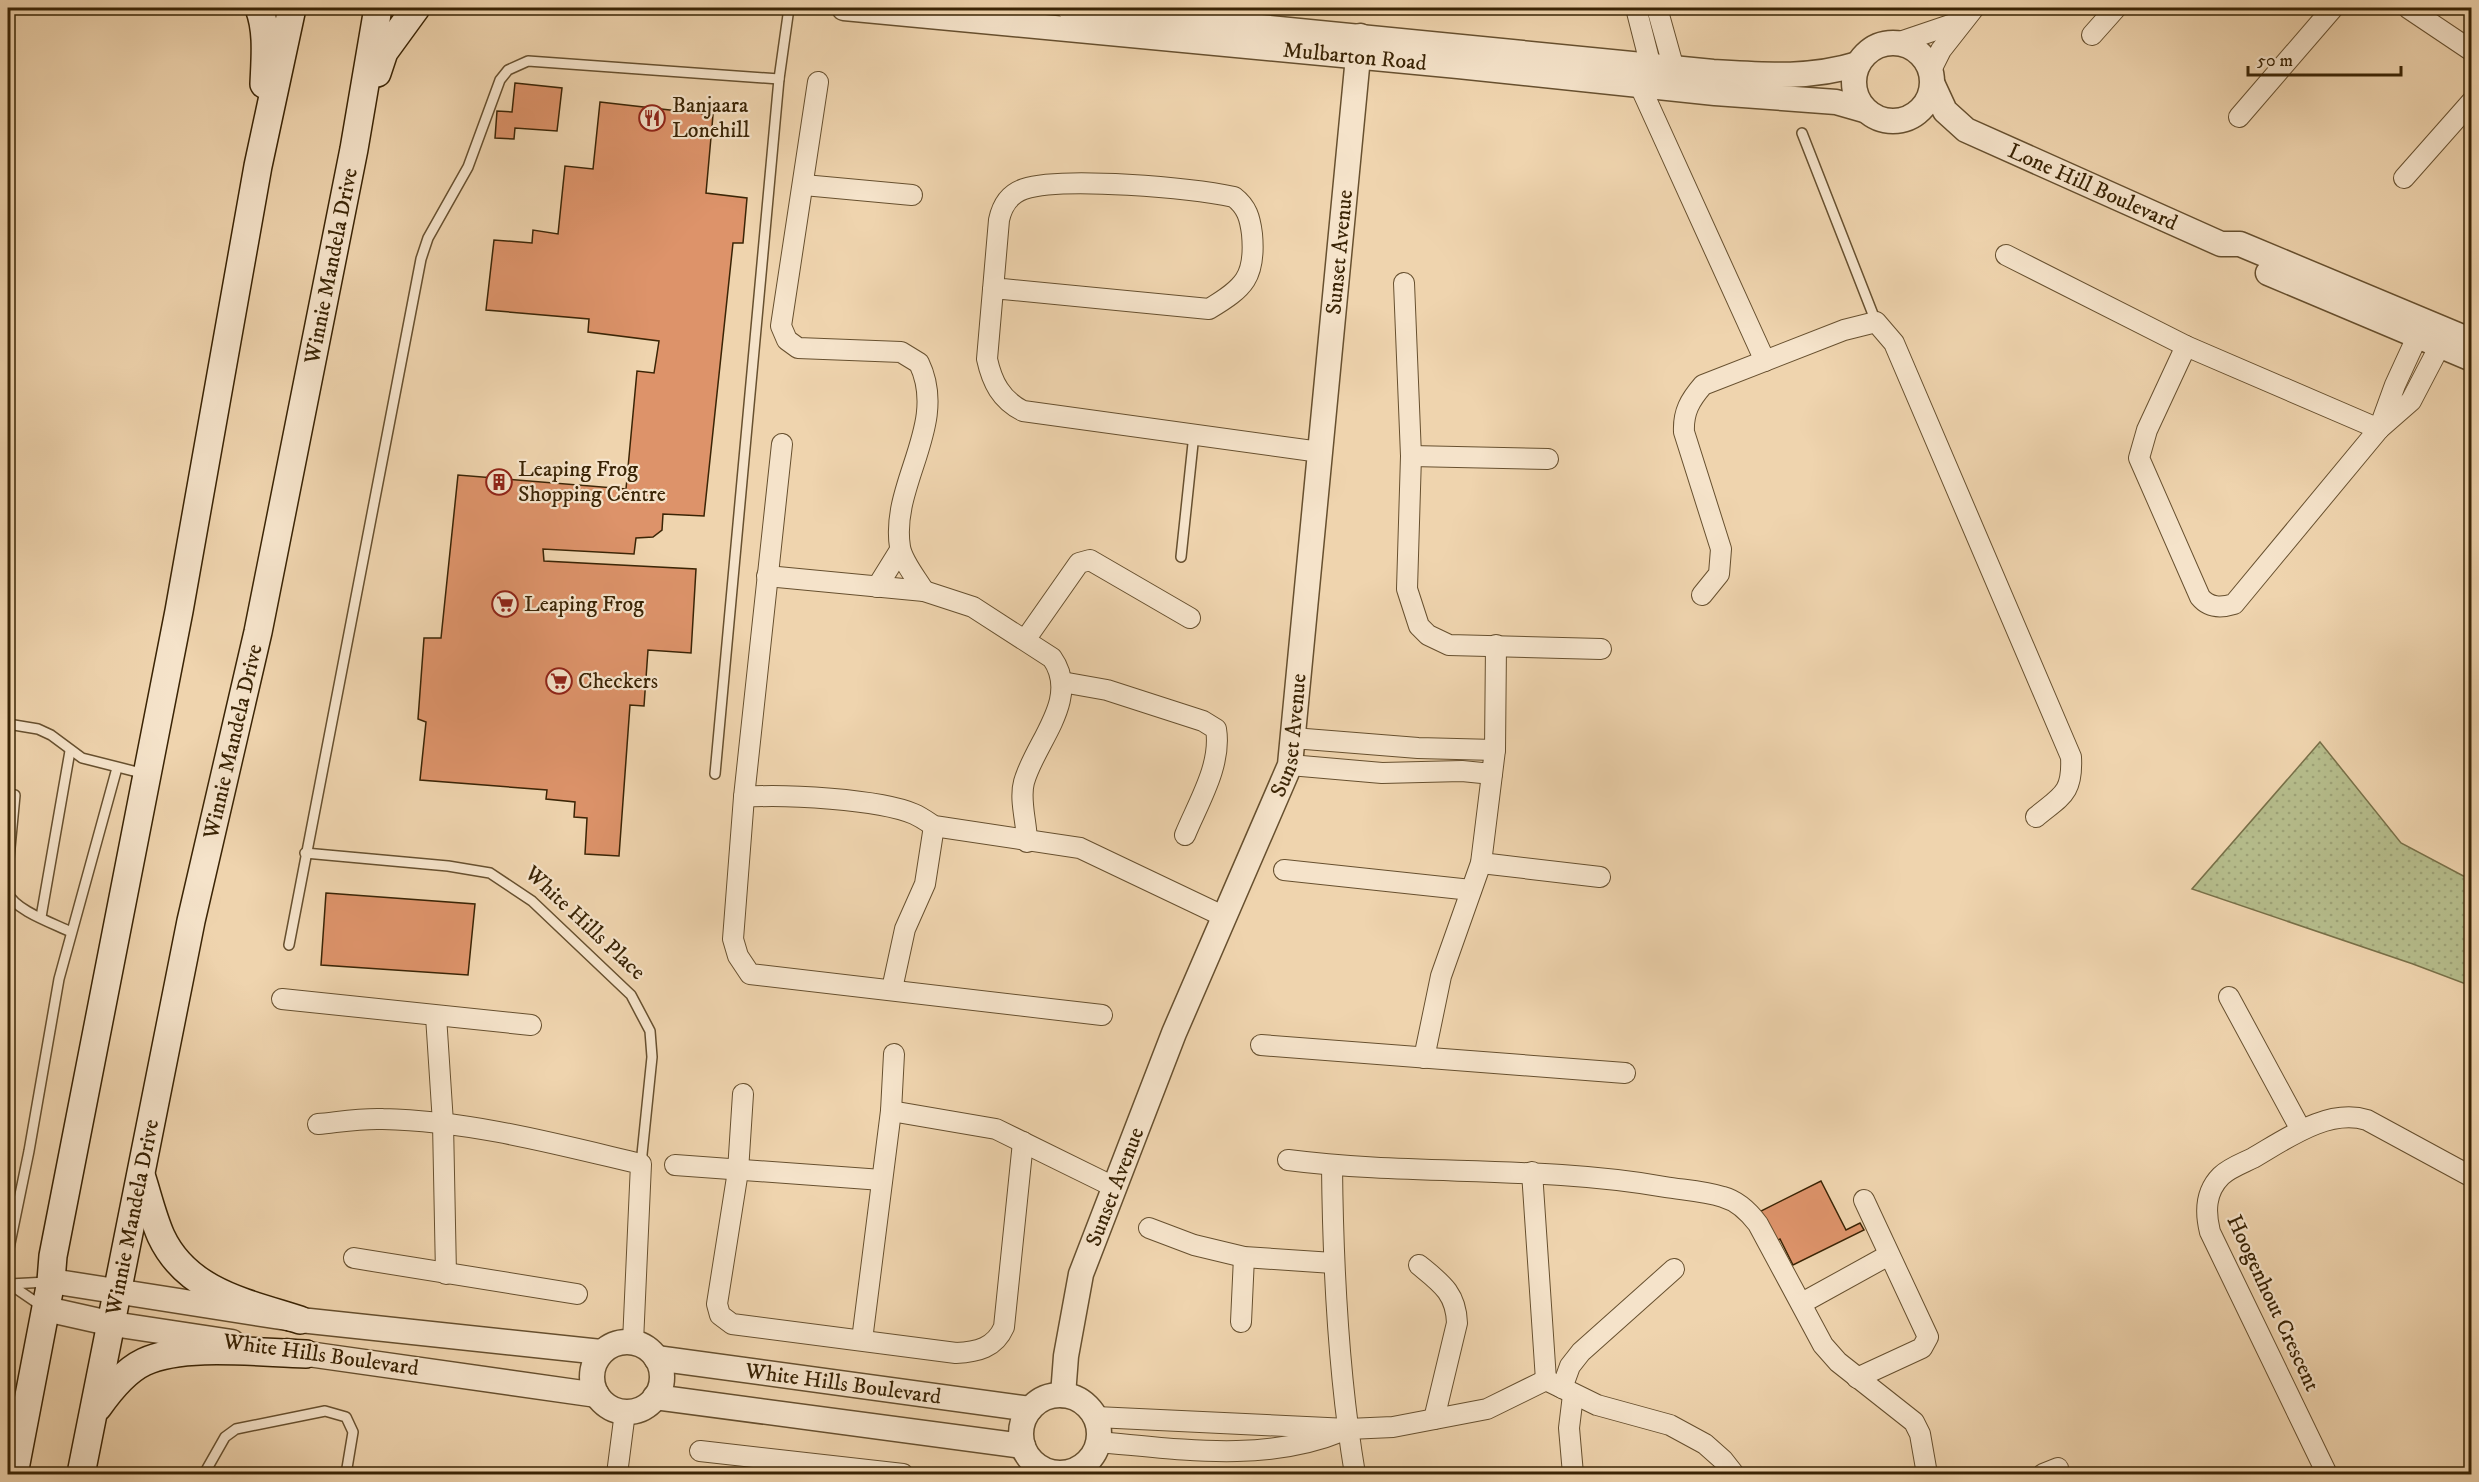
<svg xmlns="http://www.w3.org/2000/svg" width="2479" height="1482" font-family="'IM FELL DW Pica',serif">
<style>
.park{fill:url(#park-dots);stroke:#787048;stroke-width:1.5}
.building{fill:#dd936a;stroke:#3a2405;stroke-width:1.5}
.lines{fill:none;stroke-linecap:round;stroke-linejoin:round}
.service-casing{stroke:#67502f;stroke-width:12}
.minor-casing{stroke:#67502f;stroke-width:22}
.tertiary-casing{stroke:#67502f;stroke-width:27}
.secondary-casing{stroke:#3a2405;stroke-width:30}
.service{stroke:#f5e3ca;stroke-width:9}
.minor{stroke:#f5e3ca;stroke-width:20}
.tertiary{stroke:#f5e3ca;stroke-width:24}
.secondary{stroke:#f5e3ca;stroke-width:27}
.labels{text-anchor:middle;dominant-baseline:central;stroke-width:4.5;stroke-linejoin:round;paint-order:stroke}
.street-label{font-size:22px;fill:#3a2405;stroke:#f5e3ca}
.poi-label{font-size:22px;fill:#3a2405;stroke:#f5e3ca;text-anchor:start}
</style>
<defs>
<pattern id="park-dots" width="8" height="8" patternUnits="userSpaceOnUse" patternTransform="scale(1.5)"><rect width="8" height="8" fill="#b6bd8c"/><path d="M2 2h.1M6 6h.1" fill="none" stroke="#9da277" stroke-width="1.8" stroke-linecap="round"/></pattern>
</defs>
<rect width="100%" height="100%" fill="#efd4ae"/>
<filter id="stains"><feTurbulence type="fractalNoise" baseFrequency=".00333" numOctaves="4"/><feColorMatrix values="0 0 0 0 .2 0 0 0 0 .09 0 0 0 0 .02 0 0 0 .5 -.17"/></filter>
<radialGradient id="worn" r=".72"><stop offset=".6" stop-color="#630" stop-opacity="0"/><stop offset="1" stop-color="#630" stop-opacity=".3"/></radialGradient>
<polygon class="park" points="2320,742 2401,843 2471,880 2471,986 2413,964 2192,889"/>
<g class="building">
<polygon points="515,83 562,88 557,131 515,128 514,139 495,138 497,111 512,112"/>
<polygon points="600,102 713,115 706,193 747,198 743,243 733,243 704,516 663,514 662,530 653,537 636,538 634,554 543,549 544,561 696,569 691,653 648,650 644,706 630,705 619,856 585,854 587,818 574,817 575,802 546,799 547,790 420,780 426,722 418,719 424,638 441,638 458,475 626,489 637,371 654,373 659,341 588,332 589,319 486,310 494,240 532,243 533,230 558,234 565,166 593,169"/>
<polygon points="326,893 475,904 468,975 321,965"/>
<polygon points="1821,1181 1846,1230 1860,1223 1864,1230 1793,1265 1780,1239 1772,1243 1757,1213"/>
</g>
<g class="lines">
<g class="service-casing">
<g id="service">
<polyline points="1802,133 1876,322"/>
<polyline points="1181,557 1194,434"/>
<polyline points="8,724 38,729 51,735 82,758 145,774"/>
<polyline points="715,774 779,79 789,8"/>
<polyline points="305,853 448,866 490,873 532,901 631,995 650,1031 652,1057 641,1164"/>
<polyline points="8,869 15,795"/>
<path d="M8,893C14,910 55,924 71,932"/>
<polyline points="41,917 70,751"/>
<polyline points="289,945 421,259 428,238 468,167 500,80 508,70 528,61 779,79"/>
<polyline points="8,1253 29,1151 59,979 117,768"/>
<polyline points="8,1283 43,1307"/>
<polyline points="10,1284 47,1282"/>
<polyline points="204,1474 225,1437 236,1429 325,1411 346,1417 353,1432 346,1474"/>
</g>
</g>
<g class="minor-casing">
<g id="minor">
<polyline points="1636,8 1651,67"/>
<polyline points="1657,8 1674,69"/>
<polyline points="2408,8 2472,51"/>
<polyline points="1228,23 1230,8"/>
<polyline points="2092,35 2116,8"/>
<polyline points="1897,43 1962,21"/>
<polyline points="1931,70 1941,50 1974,8"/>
<polyline points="1641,72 1640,86 1765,361"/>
<path d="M818,82L781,326L787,340L798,348L901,352L919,363C949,425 890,484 900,547C902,561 917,579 924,591"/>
<polyline points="2239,117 2333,8"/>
<polyline points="2404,178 2472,101"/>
<polyline points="804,185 912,195"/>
<polyline points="2006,255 2186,346 2379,429"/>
<polyline points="1404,283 1411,456 1407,589 1419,626 1428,635 1449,645 1601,649"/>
<path d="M993,288L1209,309C1244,288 1256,277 1252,234C1250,218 1247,207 1234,197C1192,188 1063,176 1024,189C1009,194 1002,206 999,220L987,359C992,382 1001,400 1023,411L1320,452"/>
<path d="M2186,346L2147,430L2139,458L2200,597C2209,608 2221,608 2234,604L2379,429L2411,401L2446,334"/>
<polyline points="2379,429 2395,385 2423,324"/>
<polyline points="782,444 744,797 733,939 738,956 750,974 1102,1015"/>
<polyline points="1411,456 1548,459"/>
<path d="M767,576L924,591L973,607L1052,658C1081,699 1035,742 1024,782C1019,800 1027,823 1027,842"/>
<polyline points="877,587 900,550"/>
<path d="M1702,595L1719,574L1721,549L1684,432C1683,412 1690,400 1703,385L1844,330L1876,322L1894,343L2071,757C2073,794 2061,796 2036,817"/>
<polyline points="1025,640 1079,563 1090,560 1190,618"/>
<path d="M1062,682L1107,690L1203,721L1216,729C1222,765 1198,803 1185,835"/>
<polyline points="1293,738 1418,748 1495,750"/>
<polyline points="1290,765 1382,773 1462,771 1492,774"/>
<path d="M744,797C784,794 879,799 914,814C921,817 928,822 934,826L1080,848L1225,917"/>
<polyline points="1481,863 1600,877"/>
<polyline points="1284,870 1471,890"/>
<polyline points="892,989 905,929 925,884 934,826"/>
<polyline points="2229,997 2301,1130"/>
<polyline points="282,999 531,1025"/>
<polyline points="436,1016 443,1123 446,1274"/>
<polyline points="1261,1045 1625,1073"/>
<polyline points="1424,1058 1441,976 1481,863 1495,750 1496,645"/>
<path d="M743,1094L738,1171L717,1304L720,1315L732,1324L956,1353C977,1352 995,1348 1004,1327L1023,1142"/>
<polyline points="891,1111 996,1129 1114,1187"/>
<path d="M318,1124C339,1122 361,1118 383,1119C471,1121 556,1144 641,1164L633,1342"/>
<path d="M1288,1160C1413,1176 1540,1165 1665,1187C1683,1190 1704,1191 1723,1197C1738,1201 1749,1212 1758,1224L1823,1345L1838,1362L1914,1422L1920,1434L1927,1474"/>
<polyline points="675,1165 882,1180"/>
<path d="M1332,1166C1333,1269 1338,1373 1355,1474"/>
<polyline points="1532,1172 1546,1380"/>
<polyline points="1149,1228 1194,1245 1244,1257 1333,1263"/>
<polyline points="354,1258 577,1294"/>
<path d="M1419,1265C1441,1283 1456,1293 1457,1323L1434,1419"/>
<polyline points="1802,1303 1889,1255"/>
<polyline points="1241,1322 1244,1257"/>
<polyline points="862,1340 891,1111 894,1054"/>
<polyline points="1857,1378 1922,1348 1928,1337 1864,1200"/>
<polyline points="1546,1380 1597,1405 1670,1425 1705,1444 1723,1460 1734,1474"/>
<polyline points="1562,1388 1570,1366 1581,1352 1674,1269"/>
<polyline points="1096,1417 1348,1429 1393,1427 1487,1409 1546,1380"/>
<path d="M1099,1442C1179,1449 1265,1463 1342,1431"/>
<polyline points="700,1451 903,1474"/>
<polyline points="617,1474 625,1412"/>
<polyline points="1573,1474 1569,1428 1573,1395"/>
<polyline points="2043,1474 2058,1468"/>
<path d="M2327,1474L2210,1232C2205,1212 2205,1192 2221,1176C2229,1168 2243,1163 2253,1158C2286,1139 2328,1108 2367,1120L2472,1177"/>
</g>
</g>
<g class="tertiary-casing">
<g id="tertiary">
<path id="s1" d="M844,8L1458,66L1715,93L1836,102L1864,110"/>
<path d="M1069,8L1713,72C1763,75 1810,79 1858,64"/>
<circle cx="1893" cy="82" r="39"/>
<path id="s2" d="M1933,85L1945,111L1966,130L2221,244H2240L2472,341"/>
<polyline points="2268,273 2472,359"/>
<polyline points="51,1281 300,1320 601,1352"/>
<polyline points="46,1309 113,1324 232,1342"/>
<circle cx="627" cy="1377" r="35"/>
<polyline points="287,1351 597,1395"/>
<path id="s3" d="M656,1358L1030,1409"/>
<path id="s4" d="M1063,1395L1066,1356L1081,1274L1174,1033L1290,765L1360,36"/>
<circle cx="1060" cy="1434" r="39"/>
<polyline points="655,1397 1023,1446"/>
</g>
</g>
<g class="secondary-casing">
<g id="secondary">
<path d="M259,8C268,31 265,59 264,84"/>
<polyline points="377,73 384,52 416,8"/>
<path d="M142,1178C148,1197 153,1218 161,1236C187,1292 247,1303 300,1320"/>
<path d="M98,1407C110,1390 125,1371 144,1362C184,1343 261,1353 306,1354"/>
<polyline points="14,1474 51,1281 53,1256 179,611 258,166 292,8"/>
<path id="s5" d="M81,1474L191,921L258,632L354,149L378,8"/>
</g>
</g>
<use href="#service" class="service"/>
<use href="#minor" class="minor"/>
<use href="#tertiary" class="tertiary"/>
<use href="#secondary" class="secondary"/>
</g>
<defs>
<g id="restaurant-ring" transform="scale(1.35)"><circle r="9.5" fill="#f5e3ca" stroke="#8f2418" stroke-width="1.5"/><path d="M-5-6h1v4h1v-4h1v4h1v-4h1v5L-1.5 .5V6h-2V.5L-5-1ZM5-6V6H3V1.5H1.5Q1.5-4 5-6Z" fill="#8f2418"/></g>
<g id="building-ring" transform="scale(1.35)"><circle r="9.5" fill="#f5e3ca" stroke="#8f2418" stroke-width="1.5"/><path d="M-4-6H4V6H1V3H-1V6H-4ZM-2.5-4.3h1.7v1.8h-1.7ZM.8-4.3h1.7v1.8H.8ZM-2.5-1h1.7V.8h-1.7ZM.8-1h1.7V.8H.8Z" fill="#8f2418"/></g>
<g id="supermarket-ring" transform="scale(1.35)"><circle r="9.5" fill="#f5e3ca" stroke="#8f2418" stroke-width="1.5"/><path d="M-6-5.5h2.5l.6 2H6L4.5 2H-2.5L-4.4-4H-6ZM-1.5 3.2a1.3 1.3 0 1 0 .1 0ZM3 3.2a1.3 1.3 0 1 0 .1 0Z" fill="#8f2418"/></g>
</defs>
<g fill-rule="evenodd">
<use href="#restaurant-ring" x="652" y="118"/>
<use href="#building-ring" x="499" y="482"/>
<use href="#supermarket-ring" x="505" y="604"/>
<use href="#supermarket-ring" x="559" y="681"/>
</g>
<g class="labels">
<g class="street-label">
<text stroke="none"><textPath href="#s1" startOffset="513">Mulbarton Road</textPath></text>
<text stroke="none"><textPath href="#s2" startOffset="196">Lone Hill Boulevard</textPath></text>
<text stroke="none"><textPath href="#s4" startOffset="1188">Sunset Avenue</textPath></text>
<text stroke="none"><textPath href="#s5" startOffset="1234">Winnie Mandela Drive</textPath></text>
<text stroke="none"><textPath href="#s4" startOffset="702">Sunset Avenue</textPath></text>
<text stroke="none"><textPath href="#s5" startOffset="748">Winnie Mandela Drive</textPath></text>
<text transform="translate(585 923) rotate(43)">White Hills Place</text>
<text stroke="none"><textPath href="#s4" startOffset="216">Sunset Avenue</textPath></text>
<text stroke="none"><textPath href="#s5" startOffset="262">Winnie Mandela Drive</textPath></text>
<text transform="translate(2273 1303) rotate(65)">Hoogenhout Crescent</text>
<text transform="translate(321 1355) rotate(8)">White Hills Boulevard</text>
<text stroke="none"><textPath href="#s3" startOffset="189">White Hills Boulevard</textPath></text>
</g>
<g class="poi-label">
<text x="672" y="105">Banjaara<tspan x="672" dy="25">Lonehill</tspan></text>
<text x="518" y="469">Leaping Frog<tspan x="518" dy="25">Shopping Centre</tspan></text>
<text x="524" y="604">Leaping Frog</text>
<text x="578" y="681">Checkers</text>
</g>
</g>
<rect width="2479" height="1482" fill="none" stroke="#efd4ae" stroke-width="30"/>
<rect x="9" y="9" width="2461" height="1464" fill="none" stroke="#3a2405" stroke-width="3"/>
<rect x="15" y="15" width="2449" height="1452" fill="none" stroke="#3a2405" stroke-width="1.5"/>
<path d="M2248 66v9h153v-9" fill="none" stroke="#3a2405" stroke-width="3"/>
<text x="2257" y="66" font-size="18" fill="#3a2405" stroke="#f5e3ca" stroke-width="4.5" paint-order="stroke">50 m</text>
<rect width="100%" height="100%" filter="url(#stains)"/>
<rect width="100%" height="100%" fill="url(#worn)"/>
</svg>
